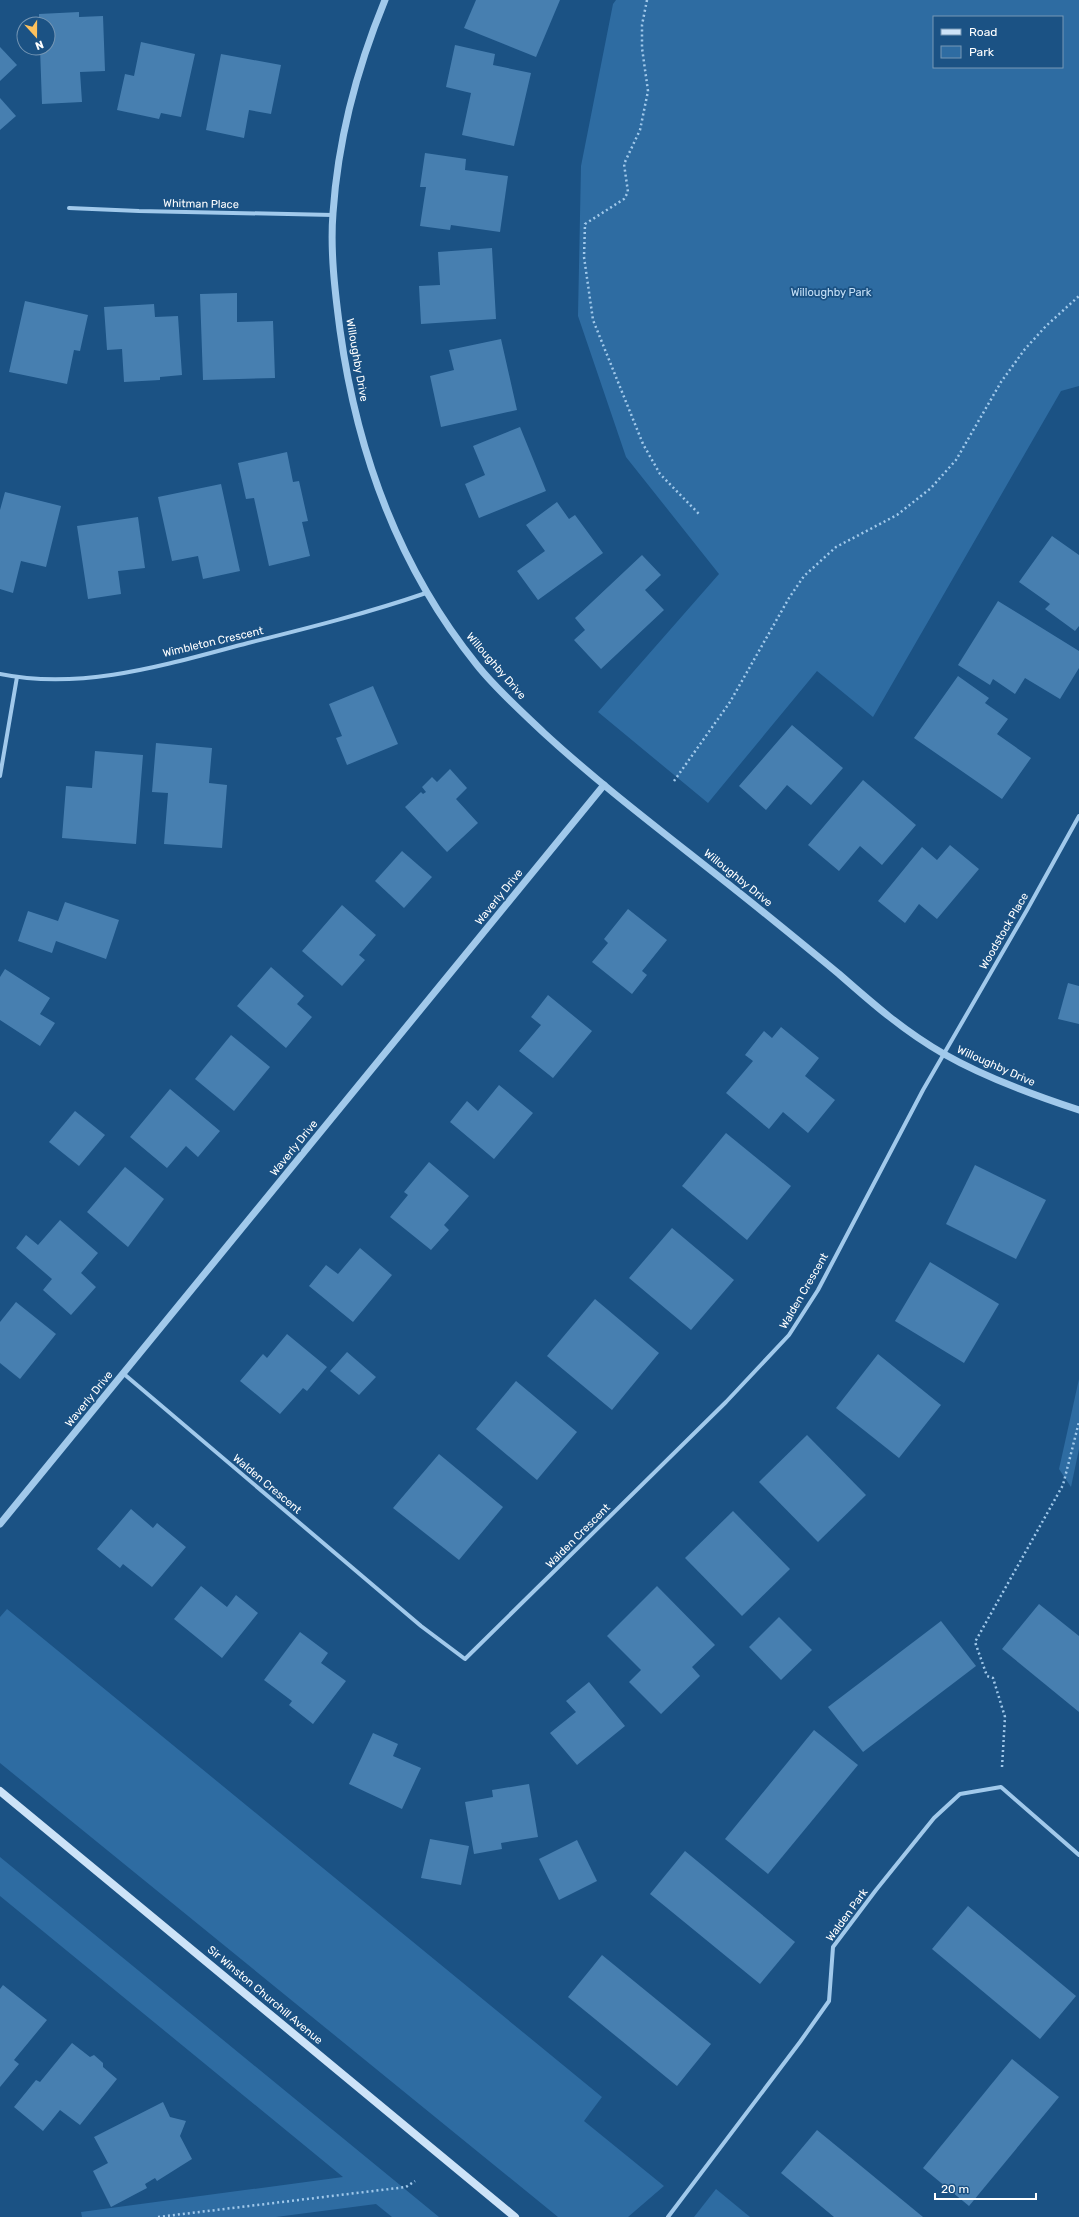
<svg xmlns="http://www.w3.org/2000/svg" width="1079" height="2217" font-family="Rubik,sans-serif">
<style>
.green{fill:#2e6ca2;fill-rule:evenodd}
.building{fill:#477fb0}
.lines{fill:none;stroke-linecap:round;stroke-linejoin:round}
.path{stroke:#a1c9eb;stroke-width:2.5;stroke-dasharray:2 3;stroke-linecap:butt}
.minor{stroke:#a1c9eb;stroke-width:4}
.tertiary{stroke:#a1c9eb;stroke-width:7}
.secondary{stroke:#cde3f8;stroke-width:8}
.labels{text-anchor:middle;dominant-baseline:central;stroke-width:3.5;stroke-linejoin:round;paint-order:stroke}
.street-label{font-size:11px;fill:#fff;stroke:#1b5284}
.park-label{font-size:11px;fill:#c6e1f8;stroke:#1b5284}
</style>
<rect width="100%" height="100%" fill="#1b5284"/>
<g class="green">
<path d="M616,0H1079V386L1061,391L873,717L817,671L708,803L598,712L719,574L626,457L578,316L581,166L613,4ZM934,17H1062V67H934Z"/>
<polygon points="1079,1379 1079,1449 1071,1487 1059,1469"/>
<polygon points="7,1609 602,2097 584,2121 664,2186 628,2217 558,2217 0,1763 0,1617"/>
<polygon points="0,1857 439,2217 392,2217 376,2204 276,2217 82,2217 81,2212 343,2177 0,1896"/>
<polygon points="716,2189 750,2217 694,2217"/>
</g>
<g class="building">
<polygon points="476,0 560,0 536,57 464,28"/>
<polygon points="79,12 79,17 103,16 105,71 80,72 82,102 42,104 40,48 48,48 48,24 39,24 39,14"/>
<polygon points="141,42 195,54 181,117 161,113 159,119 117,110 125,74 134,76"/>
<polygon points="455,45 495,54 493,65 531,73 514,146 462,135 471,93 446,87"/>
<polygon points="0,47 17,65 0,81"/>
<polygon points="221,54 281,65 271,114 249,110 244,138 206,130"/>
<polygon points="0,98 16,116 0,130"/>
<polygon points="425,153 466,159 465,170 508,176 500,232 451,225 450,230 420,226 426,187 420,187"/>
<polygon points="492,248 496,319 421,324 419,286 440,285 438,252"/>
<polygon points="237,293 237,322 273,321 275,378 203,380 200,294"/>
<polygon points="25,301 88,315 80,351 74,350 67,384 9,372"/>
<polygon points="154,304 155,317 178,316 182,375 160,377 160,380 124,382 122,349 107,350 104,307"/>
<polygon points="501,339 517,410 441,427 430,376 454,370 449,350"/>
<polygon points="520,427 546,491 479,518 465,484 485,475 473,446"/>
<polygon points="287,452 293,482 299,481 308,521 302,522 310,556 269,566 254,498 246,499 238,463"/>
<polygon points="221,484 240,571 203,579 198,556 172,561 158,497"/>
<polygon points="5,492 61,506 46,567 21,561 13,593 0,589 0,510"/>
<polygon points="557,502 569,519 575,515 603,553 538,600 517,571 545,551 526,525"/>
<polygon points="138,517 145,568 118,571 121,594 88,599 77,526"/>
<polygon points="1052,536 1079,555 1079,626 1075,631 1045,609 1050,604 1019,582"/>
<polygon points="642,555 661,575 645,590 664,610 601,669 574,640 585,630 575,618"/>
<polygon points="998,601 1079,651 1079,668 1060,699 1025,678 1015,694 993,679 990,685 958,665"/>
<polygon points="958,676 989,698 985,703 1008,719 997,734 1031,758 1002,799 914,738"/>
<polygon points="373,686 398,744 347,765 336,738 342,736 329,704"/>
<polygon points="792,725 843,768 811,805 787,785 766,810 739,786"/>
<polygon points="156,743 212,748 209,783 227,785 222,848 164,844 168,793 152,792"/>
<polygon points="95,751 143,755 136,844 62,838 66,786 92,788"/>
<polygon points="450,769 467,788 456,799 478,823 447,852 405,807 421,792 423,794 426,792 422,787 432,777 437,782"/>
<polygon points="863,780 916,825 882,865 860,846 839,871 808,845"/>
<polygon points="950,845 979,869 937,919 919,904 905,923 878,901 922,847 937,860"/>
<polygon points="402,851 432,877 404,908 375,881"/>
<polygon points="65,902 119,920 106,959 56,941 52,953 18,941 28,911 58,921"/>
<polygon points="342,905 376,935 359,955 365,960 342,986 302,951"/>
<polygon points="628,909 667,940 642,971 647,975 632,994 592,962 608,943 604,939"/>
<polygon points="271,967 304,996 297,1004 312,1017 286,1048 237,1006"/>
<polygon points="5,969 50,998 40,1014 55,1023 40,1046 0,1020 0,977"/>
<polygon points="1068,983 1079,986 1079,1024 1058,1019"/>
<polygon points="548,995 592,1031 553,1078 519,1051 541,1025 531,1017"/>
<polygon points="781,1027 819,1058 805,1076 835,1100 808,1133 783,1112 769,1129 726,1093 753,1061 745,1055 764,1031 772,1038"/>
<polygon points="231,1035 270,1067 234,1111 195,1079"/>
<polygon points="499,1085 533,1113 494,1159 450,1122 467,1101 478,1111"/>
<polygon points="170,1089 220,1131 198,1157 186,1146 167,1168 130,1137"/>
<polygon points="75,1111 105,1135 79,1166 49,1142"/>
<polygon points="726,1133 791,1186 747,1240 682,1186"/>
<polygon points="429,1162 469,1196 444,1225 449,1230 431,1250 390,1217 408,1195 404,1192"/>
<polygon points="975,1165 1046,1200 1016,1259 946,1224"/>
<polygon points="125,1167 164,1199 128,1247 87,1212"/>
<polygon points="60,1220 98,1253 81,1273 96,1287 71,1315 43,1290 52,1279 16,1248 26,1235 38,1245"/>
<polygon points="672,1228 734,1280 691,1330 629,1278"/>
<polygon points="360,1248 392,1275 353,1322 309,1286 326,1265 338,1274"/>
<polygon points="930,1262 999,1304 964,1363 895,1321"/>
<polygon points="595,1299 659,1353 612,1410 547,1356"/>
<polygon points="16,1302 56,1334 20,1379 0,1363 0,1322"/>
<polygon points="287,1334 327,1367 307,1391 303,1388 280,1414 240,1381 263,1354 267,1358"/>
<polygon points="347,1352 376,1377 359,1395 330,1371"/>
<polygon points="878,1354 941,1405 899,1458 836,1408"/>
<polygon points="516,1381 577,1432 537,1480 476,1429"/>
<polygon points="807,1435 866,1495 818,1542 759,1482"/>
<polygon points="439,1454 503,1507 459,1560 393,1508"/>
<polygon points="131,1509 153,1528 157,1523 186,1547 152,1587 123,1564 120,1568 97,1549"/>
<polygon points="733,1511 790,1569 742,1616 685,1558"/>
<polygon points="201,1586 227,1607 236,1595 258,1613 222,1658 174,1619"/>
<polygon points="657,1586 715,1645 692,1667 700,1676 661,1714 629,1682 641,1670 607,1636"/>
<polygon points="1039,1604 1079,1636 1079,1712 1002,1649"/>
<polygon points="779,1617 812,1650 781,1680 749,1647"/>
<polygon points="941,1621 976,1666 863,1752 828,1707"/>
<polygon points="300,1632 328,1653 321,1663 346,1681 313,1724 289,1705 292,1701 264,1680"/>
<polygon points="589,1682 625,1726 577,1765 550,1733 576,1712 566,1701"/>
<polygon points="814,1730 858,1765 768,1874 725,1839"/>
<polygon points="373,1733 398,1744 393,1756 421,1768 402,1809 349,1784"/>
<polygon points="529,1784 538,1837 501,1843 502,1849 474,1854 465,1802 493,1797 492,1790"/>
<polygon points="430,1839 469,1846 461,1885 421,1878"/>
<polygon points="577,1840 597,1881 559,1900 539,1859"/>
<polygon points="685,1851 795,1942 760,1984 650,1894"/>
<polygon points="968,1906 1076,1996 1040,2039 932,1949"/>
<polygon points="602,1955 711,2044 677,2086 568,1997"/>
<polygon points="3,1985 47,2020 14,2060 19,2064 0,2087 0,1989"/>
<polygon points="72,2043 90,2057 94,2055 103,2063 103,2067 117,2079 80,2125 60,2110 43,2131 14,2107 36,2080 40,2082"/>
<polygon points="1012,2059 1059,2097 969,2206 923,2168"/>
<polygon points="163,2102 170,2117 186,2121 180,2136 192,2159 157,2181 155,2178 145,2184 147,2188 111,2207 93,2171 108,2163 94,2137"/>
<polygon points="817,2130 861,2166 923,2217 834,2217 781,2173"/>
</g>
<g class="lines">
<g class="path">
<polyline points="647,0 642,25 642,48 648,91 640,130 624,164 628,192 624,199 585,224 584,257 593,320 643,444 660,474 700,515"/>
<polyline points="674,781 730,702 789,598 804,576 836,547 897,515 931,488 956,460 1001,382 1025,349 1046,326 1079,296"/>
<polyline points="1002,1767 1005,1717 993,1678 987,1676 975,1642 1063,1485 1079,1422"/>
<polyline points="158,2217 406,2187 415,2181"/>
</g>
<g class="minor">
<polyline points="69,208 139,211 333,215"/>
<path d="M0,674C83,691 168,664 248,643C308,628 368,613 426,593"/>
<polyline points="0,776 17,677"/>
<polyline points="124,1374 421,1626 465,1659 726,1402 789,1335 818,1290 923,1090 1027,910 1079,816"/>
<polyline points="668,2217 800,2042 829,2001 833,1947 876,1890 934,1818 960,1794 1001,1787 1079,1855"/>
</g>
<g class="tertiary">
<path d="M385,0C357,68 338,139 333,213C330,251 335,292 340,330C357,453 398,567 477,665C497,690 521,711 544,733C605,789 672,839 737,891C771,918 805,946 839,974C872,1003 905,1032 944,1054C986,1078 1033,1095 1079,1110"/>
<polyline points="0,1524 604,785"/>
</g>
<polyline class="secondary" points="0,1791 515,2217"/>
</g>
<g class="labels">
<g class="street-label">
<text transform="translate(201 204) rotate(1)">Whitman Place</text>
<text transform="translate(357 360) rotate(80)">Willoughby Drive</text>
<text transform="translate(213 642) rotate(-13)">Wimbleton Crescent</text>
<text transform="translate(496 666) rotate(49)">Willoughby Drive</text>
<text transform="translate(738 878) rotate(39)">Willoughby Drive</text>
<text transform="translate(499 897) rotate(-51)">Waverly Drive</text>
<text transform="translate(1004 931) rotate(-60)">Woodstock Place</text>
<text transform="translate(996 1066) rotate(24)">Willoughby Drive</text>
<text transform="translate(294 1148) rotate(-51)">Waverly Drive</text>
<text transform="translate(804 1291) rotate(-60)">Walden Crescent</text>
<text transform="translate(89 1399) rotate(-51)">Waverly Drive</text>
<text transform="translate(267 1484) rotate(40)">Walden Crescent</text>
<text transform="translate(578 1536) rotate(-45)">Walden Crescent</text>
<text transform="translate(847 1915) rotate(-54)">Walden Park</text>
<text transform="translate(265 1995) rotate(40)">Sir Winston Churchill Avenue</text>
</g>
<g class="park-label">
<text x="831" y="292">Willoughby Park</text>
</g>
</g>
<rect x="933" y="16" width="130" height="52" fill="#1b5284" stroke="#7697b5"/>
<rect x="941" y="29" width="20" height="6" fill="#cde3f8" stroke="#7697b5"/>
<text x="969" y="36" font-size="12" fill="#ffffff">Road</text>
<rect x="941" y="46" width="20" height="12" fill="#2e6ca2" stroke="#7697b5"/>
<text x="969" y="56" font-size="12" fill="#ffffff">Park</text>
<g transform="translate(36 36) rotate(159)"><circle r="19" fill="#1b5284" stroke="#7697b5"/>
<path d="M0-3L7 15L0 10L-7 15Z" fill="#fdc15d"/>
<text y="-6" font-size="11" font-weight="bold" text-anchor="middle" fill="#ffffff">N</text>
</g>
<path d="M935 2193v6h101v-6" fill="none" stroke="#ffffff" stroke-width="2"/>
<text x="941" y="2193" font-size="12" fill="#ffffff" stroke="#1b5284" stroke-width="3" paint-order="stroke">20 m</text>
</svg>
